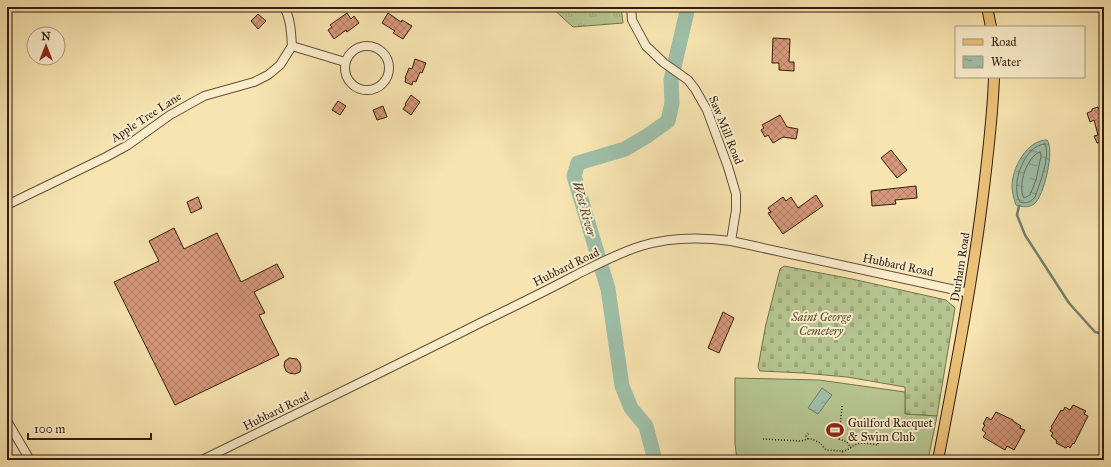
<svg xmlns="http://www.w3.org/2000/svg" width="1111" height="467" font-family="'IM FELL Great Primer',serif">
<style>
.grass{fill:url(#grass-tufts);stroke:#747150}
.cemetery{fill:url(#cemetery-stones);stroke:#747150}
.garden{fill:#b6c590;stroke:#747150}
.water{fill:url(#water-ripples);stroke:#737e6b}
.lines{fill:none;stroke-linecap:round;stroke-linejoin:round}
.shore{stroke:#686e5c;stroke-width:1}
.stream{stroke:#737e6b;stroke-width:2.5}
.river{stroke:#9ebfa8;stroke-width:15}
.building{fill:url(#building-cross-hatch);stroke:#331d0f}
.minor-casing{stroke:#644f37;stroke-width:10}
.major-casing{stroke:#331d0f;stroke-width:12}
.path{stroke:#331d0f;stroke-width:1.5;stroke-dasharray:1 2;stroke-linecap:butt}
.minor{stroke:#faedcc;stroke-width:8}
.major{stroke:#ecc278;stroke-width:10}
.labels{text-anchor:middle;dominant-baseline:central;stroke-width:4;stroke-linejoin:round;paint-order:stroke}
.street-label{font-size:12px;fill:#331d0f;stroke:#faedcc}
.park-label{font-size:12px;font-style:italic;fill:#5a4f36;stroke:#faedcc}
.poi-label{font-size:12px;fill:#331d0f;stroke:#faedcc;text-anchor:start}
.water-label{font-size:13px;font-style:italic;fill:#534e3d;stroke:#faedcc}
</style>
<defs>
<pattern id="grass-tufts" width="24" height="20" patternUnits="userSpaceOnUse"><rect width="24" height="20" fill="#b6c590"/><path d="M3 7l-1-3M5 7V3M7 7l1-3M15 17l-1-3M17 17v-4M19 17l1-3" fill="none" stroke="#9da97b"/></pattern>
<pattern id="cemetery-stones" width="16" height="16" patternUnits="userSpaceOnUse"><rect width="16" height="16" fill="#b6c590"/><path d="M2 7V4a2 2 0 0 1 4 0v3zM10 15v-3a2 2 0 0 1 4 0v3z" fill="#9da97b"/></pattern>
<pattern id="water-ripples" width="26" height="14" patternUnits="userSpaceOnUse"><rect width="26" height="14" fill="#9ebfa8"/><path d="M2 4q2-2 4 0t4 0M15 11q2-2 4 0t4 0" fill="none" stroke="#819b87"/></pattern>
<pattern id="building-cross-hatch" width="8" height="8" patternUnits="userSpaceOnUse"><rect width="8" height="8" fill="#d6987b"/><path d="M0 0l8 8M0 8l8-8" fill="none" stroke="#ae7b63"/></pattern>
</defs>
<rect width="100%" height="100%" fill="#f7e4b0"/>
<filter id="stains"><feTurbulence type="fractalNoise" baseFrequency=".005" numOctaves="4"/><feColorMatrix values="0 0 0 0 .2 0 0 0 0 .09 0 0 0 0 .02 0 0 0 .5 -.17"/></filter>
<radialGradient id="worn" r=".72"><stop offset=".6" stop-color="#630" stop-opacity="0"/><stop offset="1" stop-color="#630" stop-opacity=".3"/></radialGradient>
<polygon class="grass" points="551,7 621,7 623,23 573,27"/>
<polygon class="cemetery" points="784,266 852,279 946,300 955,308 937,416 905,414 905,387 847,377 803,373 760,371 758,367 766,324 780,269"/>
<polygon class="garden" points="735,378 819,380 905,392 905,414 937,416 928,460 737,460 735,444"/>
<g class="water">
<path d="M1047,140C1055,149 1044,197 1034,204C1028,208 1023,207 1016,205C1014,199 1012,192 1012,186C1012,168 1027,140 1047,140Z"/>
<polygon points="822,388 832,395 818,414 808,408"/>
</g>
<g class="lines">
<g class="shore">
<path d="M1045,144C1051,156 1039,185 1035,197C1031,202 1026,204 1020,202C1010,185 1024,145 1045,144Z"/>
<path d="M1040,152L1041,156L1036,180L1030,195L1024,198C1017,186 1027,156 1040,152Z"/>
</g>
<polyline class="stream" points="1019,206 1017,215 1025,235 1069,303 1095,332 1104,334"/>
<polyline class="river" points="655,460 646,426 631,408 622,386 608,289 574,176 578,163 625,149 647,136 668,121 672,103 671,80 688,7"/>
</g>
<g class="building">
<polygon points="347,13 351,19 354,16 359,23 347,32 346,30 334,39 328,30 332,27 330,25"/>
<polygon points="388,13 401,22 402,20 412,26 403,39 393,33 395,31 382,23"/>
<polygon points="258,14 266,21 258,29 251,21"/>
<polygon points="773,38 790,39 789,62 794,62 794,71 779,70 779,63 772,63"/>
<polygon points="415,59 426,63 422,73 420,72 416,82 413,81 412,85 405,82 406,78 405,78 409,68 412,69"/>
<polygon points="411,95 420,102 411,115 403,109 406,105 405,104"/>
<polygon points="338,101 346,106 340,115 332,110"/>
<polygon points="383,106 387,117 377,120 373,110"/>
<polygon points="1098,107 1099,109 1104,107 1104,148 1103,148 1101,142 1097,143 1094,136 1098,135 1094,120 1090,122 1087,113 1092,111 1092,109"/>
<polygon points="780,115 787,127 798,129 796,139 783,137 773,143 768,135 765,137 761,130 764,128 762,125"/>
<polygon points="891,150 907,170 897,178 881,158"/>
<polygon points="916,186 917,198 895,200 896,204 872,206 871,191"/>
<polygon points="816,195 823,206 783,234 768,213 771,212 768,208 783,197 786,201 791,197 798,208"/>
<polygon points="198,197 202,208 191,213 187,202"/>
<polygon points="174,228 184,249 217,233 241,282 277,264 284,277 254,292 265,313 259,315 279,355 175,405 114,282 159,261 149,241"/>
<polygon points="723,312 734,318 719,353 708,348"/>
<polygon points="289,358 297,359 300,363 301,367 300,372 295,374 289,373 286,371 284,366 285,361"/>
<polygon points="1073,405 1086,411 1084,414 1088,416 1074,444 1073,443 1070,448 1068,446 1066,448 1056,443 1057,441 1051,436 1053,433 1050,431 1052,428 1051,427 1061,410 1063,411 1065,407 1070,410"/>
<polygon points="996,412 1013,420 1013,421 1021,426 1020,428 1025,430 1014,450 1007,446 1005,450 983,437 986,433 982,430 985,425 983,424 987,417 991,420"/>
</g>
<g class="lines">
<g class="minor-casing">
<g id="minor">
<path d="M284,7C291,19 291,33 292,46"/>
<polyline points="631,7 632,20 646,46 664,63 688,80 695,89 707,110 728,167 736,194 736,210 731,241"/>
<circle cx="367" cy="68" r="22"/>
<polyline points="7,205 106,157 128,145 170,115 204,96 254,82 268,75 280,65 292,46 345,62"/>
<polyline points="7,421 30,460"/>
<path d="M202,460C296,414 389,369 482,322C513,307 544,292 574,276C596,265 618,253 641,246C670,237 701,237 731,241L969,293"/>
</g>
</g>
<g class="major-casing">
<g id="major">
<polyline points="987,7 991,27"/>
<path d="M938,460C956,367 974,274 985,179C989,145 993,111 994,77"/>
</g>
</g>
<g class="path">
<polyline points="842,406 839,439 847,442 851,448"/>
<polyline points="763,439 801,441 808,439 812,439 820,443 826,450 842,451 843,453"/>
<polyline points="808,439 806,436 809,433"/>
<path d="M842,451C848,451 851,446 857,444C863,442 871,444 878,445V442"/>
</g>
<use href="#minor" class="minor"/>
<use href="#major" class="major"/>
</g>
<defs>
<g id="stadium-bare" transform="scale(1.38)"><path d="M0-5a6.5 5 0 1 0 0 10a6.5 5 0 1 0 0-10ZM-3.5-1.8h7v3.6h-7Z" fill="#8f2418" stroke="#faedcc" stroke-width="2.5" paint-order="stroke"/></g>
</defs>
<g fill-rule="evenodd">
<use href="#stadium-bare" x="835" y="430"/>
</g>
<g class="labels">
<g class="street-label">
<text transform="translate(146 117) rotate(-33)">Apple Tree Lane</text>
<text transform="translate(726 130) rotate(68)">Saw Mill Road</text>
<text transform="translate(898 265) rotate(12)">Hubbard Road</text>
<text transform="translate(566 267) rotate(-26)">Hubbard Road</text>
<text transform="translate(960 267) rotate(-81)">Durham Road</text>
<text transform="translate(276 411) rotate(-26)">Hubbard Road</text>
</g>
<g class="park-label">
<text x="821" y="317">Saint George<tspan x="821" dy="14">Cemetery</tspan></text>
</g>
<g class="poi-label">
<text x="848" y="423">Guilford Racquet<tspan x="848" dy="14">&amp; Swim Club</tspan></text>
</g>
<g class="water-label">
<text transform="translate(584 209) rotate(74)">West River</text>
</g>
</g>
<rect width="1111" height="467" fill="none" stroke="#f7e4b0" stroke-width="24"/>
<rect x="8" y="8" width="1095" height="451" fill="none" stroke="#331d0f" stroke-width="2"/>
<rect x="12" y="12" width="1087" height="443" fill="none" stroke="#331d0f"/>
<rect x="955" y="26" width="130" height="52" fill="#faedcc" stroke="#aa9a80"/>
<rect x="963" y="39" width="20" height="6" fill="#ecc278" stroke="#aa9a80"/>
<text x="991" y="46" font-size="12" fill="#331d0f">Road</text>
<rect x="963" y="56" width="20" height="12" fill="url(#water-ripples)" stroke="#aa9a80"/>
<text x="991" y="66" font-size="12" fill="#331d0f">Water</text>
<g transform="translate(46 46)"><circle r="19" fill="#faedcc" stroke="#aa9a80"/>
<path d="M0-3L7 15L0 10L-7 15Z" fill="#8f2418"/>
<text y="-6" font-size="11" font-weight="bold" text-anchor="middle" fill="#331d0f">N</text>
</g>
<path d="M28 433v6h123v-6" fill="none" stroke="#331d0f" stroke-width="2"/>
<text x="34" y="433" font-size="12" fill="#331d0f" stroke="#faedcc" stroke-width="3" paint-order="stroke">100 m</text>
<rect width="100%" height="100%" filter="url(#stains)"/>
<rect width="100%" height="100%" fill="url(#worn)"/>
</svg>
